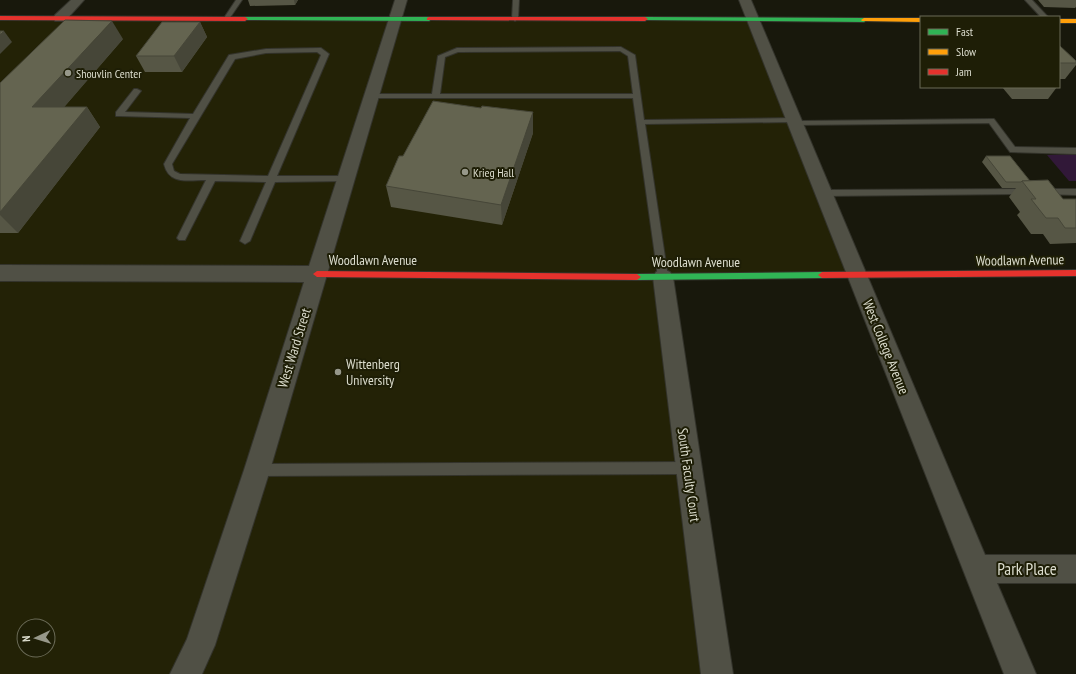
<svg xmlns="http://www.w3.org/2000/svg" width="1076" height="674" font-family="'PT Sans Narrow',sans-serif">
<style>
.built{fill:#232206;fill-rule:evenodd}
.green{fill:#311838}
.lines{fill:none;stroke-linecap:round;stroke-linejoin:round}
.lane-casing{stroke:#33332b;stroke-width:2}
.street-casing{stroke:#33332b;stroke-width:2}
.fast-casing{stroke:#33332b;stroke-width:2}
.slow-casing{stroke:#33332b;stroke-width:2}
.jam-casing{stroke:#33332b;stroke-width:2}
.lane{fill:#505045;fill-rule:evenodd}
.street{fill:#505045;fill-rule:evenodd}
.fast{fill:#30b455;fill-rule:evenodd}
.slow{fill:#ff9f0a;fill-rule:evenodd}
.jam{fill:#e5322d;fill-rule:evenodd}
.wall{fill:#565645}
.shaded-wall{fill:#464638}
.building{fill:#646450;stroke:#464638}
.poi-dot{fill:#97988a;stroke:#1e1e06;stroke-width:1.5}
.labels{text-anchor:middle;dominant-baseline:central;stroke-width:4;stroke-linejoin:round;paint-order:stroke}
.far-poi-label{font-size:12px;fill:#dcddce;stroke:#1e1e06;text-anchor:start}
.street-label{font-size:14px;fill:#dcddce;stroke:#1e1e06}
.poi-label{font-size:14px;fill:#dcddce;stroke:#1e1e06;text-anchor:start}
.near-street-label{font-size:17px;fill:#dcddce;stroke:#1e1e06}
</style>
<rect width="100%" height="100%" fill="#18180c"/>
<path class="built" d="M0,18L753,19L857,276L663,277L717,674H0ZM24,626H48V650H24Z"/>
<polygon class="green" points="1076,154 1076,181 1069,181 1047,155"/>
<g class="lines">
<g class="lane-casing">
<g id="lane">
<polygon points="236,0 242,0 229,19 225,19 224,18"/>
<polygon points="513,0 519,0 518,19 515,21 512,19"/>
<polygon points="1025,0 1032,0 1048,17 1041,17"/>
<path d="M621,47L635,55L644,120L794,118L798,121L991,119H994L1015,147L1076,148V154L1010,152L989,123L795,125L791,122L645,124L668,277L663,281L658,277L633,98H372L368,96L372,94H432L438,56L457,48ZM620,51L628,56L633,94H440L445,57L458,52Z"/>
<path d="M321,48L329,54L277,176H346L349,177V181L275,182L250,241L245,244L240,241L266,182L215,181L185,240H179L177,238L206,180C188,180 169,185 164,164L190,118L119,116H116V112L134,89H137L141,91L125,112L193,114L229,55L266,49ZM317,52L321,55L268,176L180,174L174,171L172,164L235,59L266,53Z"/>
<polygon points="1027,189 1032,192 1030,194 823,196 818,193 823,190"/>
<polygon points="1044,189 1076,189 1076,195 1041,194 1039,192"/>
<polygon points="688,462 693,464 694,468 693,472 688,474 257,476 252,474 251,470 252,466 257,464"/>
</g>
</g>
<g class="street-casing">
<g id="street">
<polygon points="71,0 84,0 65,21 55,21 53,18 55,15"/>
<polygon points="395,0 407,0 270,470 215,645 202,674 170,674 187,639 244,470 304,282 0,281 0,265 309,266"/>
<polygon points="739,0 751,0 985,555 1076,555 1076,583 997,583 1036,674 1004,674"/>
<polygon points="663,269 670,272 673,277 733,674 701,674 653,277 656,272"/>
</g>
</g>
<g class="fast-casing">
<g id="fast">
<polygon points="245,17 429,17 432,19 429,21 243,20 242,19"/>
<polygon points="645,17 864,18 867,20 864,22 643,20 642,19"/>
<polygon points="822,272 826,275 822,278 637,280 633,277 637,274"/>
</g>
</g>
<g class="slow-casing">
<g id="slow">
<polygon points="864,18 921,18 921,22 862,21 861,20"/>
<rect x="1059" y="19" width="17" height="4"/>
</g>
</g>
<g class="jam-casing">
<g id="jam">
<polygon points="0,16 245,17 248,19 245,21 0,20"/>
<polygon points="429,17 645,17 648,19 645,21 427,20 427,18"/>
<polygon points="1076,270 1076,276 822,278 818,275 822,272"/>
<polygon points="317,271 637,274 641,277 637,280 317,277 313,274"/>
</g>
</g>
<use href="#lane" class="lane"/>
<use href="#street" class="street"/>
<use href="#fast" class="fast"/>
<use href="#slow" class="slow"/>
<use href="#jam" class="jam"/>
</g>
<g class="wall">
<polygon points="248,0 298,0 295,5 250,6"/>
<polygon points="1038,0 1076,0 1076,7 1075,8 1044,7"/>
<polygon points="200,22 207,37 182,72 145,72 136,56"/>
<polygon points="123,39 64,107 87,107 100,127 18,233 0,233 0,83"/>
<polygon points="1059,45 1076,61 1076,65 1065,79 1059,79"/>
<polygon points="1002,87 1057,87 1048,99 1012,99"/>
<polygon points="533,133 502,225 391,207 386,186 403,156"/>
<polygon points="986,156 1063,199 1076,199 1076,243 1050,244 1043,234 1031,234 1017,215 1020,212 1009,197 1016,188 1002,188 982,162"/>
</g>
<g class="shaded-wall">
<polygon points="294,0 298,0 295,5"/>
<polygon points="112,21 123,39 47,127 32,107"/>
<polygon points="200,22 207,37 182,72 174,56"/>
<polygon points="4,31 12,42 0,54 0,35"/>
<polygon points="87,107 100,127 18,233 0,215 0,212"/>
<polygon points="533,112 533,133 502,225 501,205"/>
</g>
<g class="building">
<polygon points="65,20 112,21 32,107 87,107 0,212 0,83"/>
<polygon points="162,22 200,22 174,56 136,56"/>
<polygon points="0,31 4,31 0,35"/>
<polygon points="1059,45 1076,61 1076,63 1059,63"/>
<polygon points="433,101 481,108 482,106 533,112 501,205 386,186 399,156 403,156"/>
<polygon points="986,156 1010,156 1030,181 1022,181 1021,182 1006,182"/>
<polygon points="1048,180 1063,199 1076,199 1076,228 1065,228 1058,218 1046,218 1031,199 1036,199 1022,181"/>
</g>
<g class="poi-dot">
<circle cx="68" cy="73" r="4"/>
<circle cx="465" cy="172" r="4"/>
<circle cx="338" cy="372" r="4"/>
</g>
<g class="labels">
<g class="far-poi-label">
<text x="76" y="73">Shouvlin Center</text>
<text x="473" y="172">Krieg Hall</text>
</g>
<g class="street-label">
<text x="373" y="260">Woodlawn Avenue</text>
<text transform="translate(1020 260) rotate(-1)">Woodlawn Avenue</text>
<text x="696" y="262">Woodlawn Avenue</text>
<text transform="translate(886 347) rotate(68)">West College Avenue</text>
<text transform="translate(294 348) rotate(-73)">West Ward Street</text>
<text transform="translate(689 475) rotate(82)">South Faculty Court</text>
</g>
<g class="poi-label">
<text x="346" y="364">Wittenberg<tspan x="346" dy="16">University</tspan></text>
</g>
<g class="near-street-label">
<text x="1027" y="569">Park Place</text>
</g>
</g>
<rect x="920" y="16" width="140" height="72" fill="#1e1e06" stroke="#6a6a56"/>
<rect x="928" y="29" width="20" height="6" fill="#30b455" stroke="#6a6a56"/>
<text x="956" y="36" font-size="12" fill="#dcddce">Fast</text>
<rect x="928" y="49" width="20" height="6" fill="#ff9f0a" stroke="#6a6a56"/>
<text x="956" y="56" font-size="12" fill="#dcddce">Slow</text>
<rect x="928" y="69" width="20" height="6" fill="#e5322d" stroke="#6a6a56"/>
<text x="956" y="76" font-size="12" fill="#dcddce">Jam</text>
<g transform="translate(36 638) rotate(266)"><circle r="19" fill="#1e1e06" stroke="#6a6a56"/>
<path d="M0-3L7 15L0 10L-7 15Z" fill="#97988a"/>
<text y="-6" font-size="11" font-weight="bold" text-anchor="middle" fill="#dcddce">N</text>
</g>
</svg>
